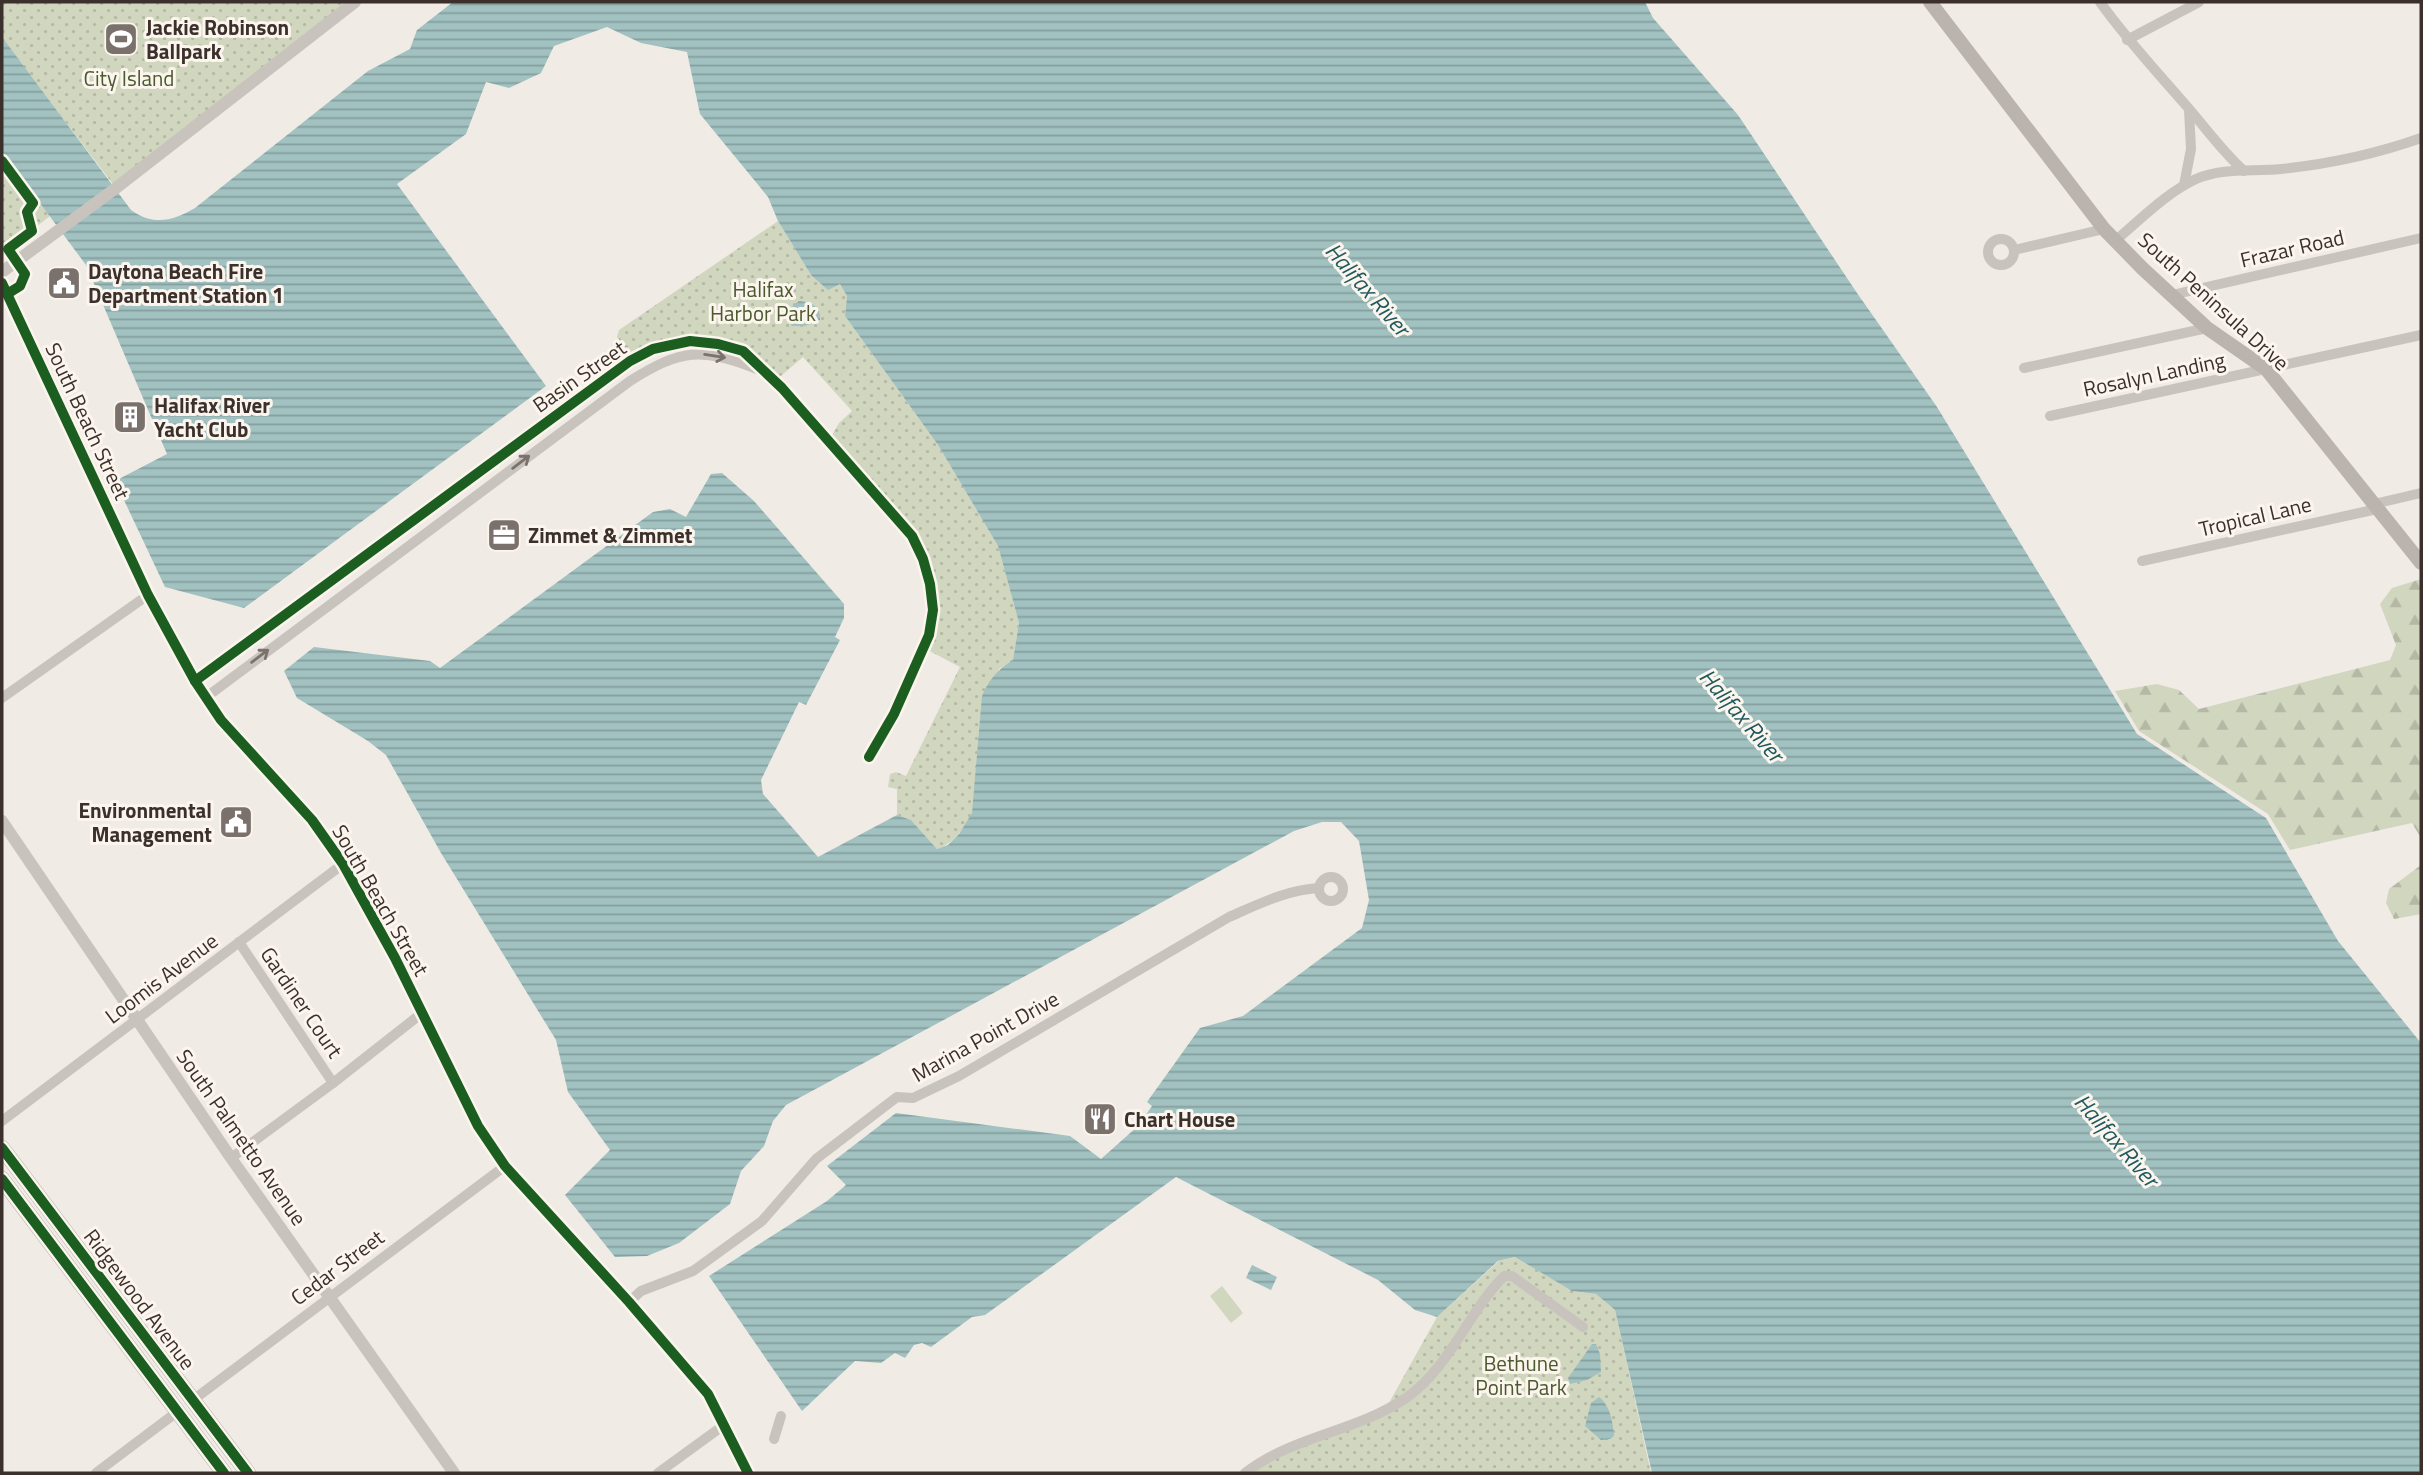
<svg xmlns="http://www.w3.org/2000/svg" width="2423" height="1475" font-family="'Titillium Web',sans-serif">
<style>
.green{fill:#d1d6bf}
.forest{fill:url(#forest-firs)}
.park{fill:url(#park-dots)}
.water{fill:url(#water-rules)}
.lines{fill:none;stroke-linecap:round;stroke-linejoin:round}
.minor{stroke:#c9c3be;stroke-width:10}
.tertiary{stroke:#c9c3be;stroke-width:12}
.secondary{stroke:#bab3ae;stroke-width:14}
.primary{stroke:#b8b1ad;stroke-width:16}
.cycleway-casing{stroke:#fbf5ee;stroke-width:15}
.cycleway{stroke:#1b5e20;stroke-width:10}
.oneway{stroke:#7b726d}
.labels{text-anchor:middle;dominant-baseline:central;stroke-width:6;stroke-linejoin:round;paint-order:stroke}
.poi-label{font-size:21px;font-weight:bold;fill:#3b302b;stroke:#fbf5ee;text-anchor:start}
.park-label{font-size:21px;fill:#4a5a2e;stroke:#fbf5ee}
.street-label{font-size:21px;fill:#3b302b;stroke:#fbf5ee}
.water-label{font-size:23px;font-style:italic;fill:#1f5a5e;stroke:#fbf5ee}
</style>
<defs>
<pattern id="forest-firs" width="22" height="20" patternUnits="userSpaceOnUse" patternTransform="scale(1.75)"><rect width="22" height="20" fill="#d1d6bf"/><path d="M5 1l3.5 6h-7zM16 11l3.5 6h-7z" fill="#b4b8a4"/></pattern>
<pattern id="park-dots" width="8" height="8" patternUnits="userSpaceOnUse" patternTransform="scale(1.75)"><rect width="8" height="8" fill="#d1d6bf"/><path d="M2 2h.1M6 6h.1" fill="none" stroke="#b4b8a4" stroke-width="1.8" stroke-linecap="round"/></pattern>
<pattern id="water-rules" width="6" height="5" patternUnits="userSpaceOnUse" patternTransform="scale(1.75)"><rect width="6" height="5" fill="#a1c2c1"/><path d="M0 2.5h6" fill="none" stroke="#849e9d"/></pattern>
</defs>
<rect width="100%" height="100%" fill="#f0ebe5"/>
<polygon class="green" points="1222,1286 1243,1313 1231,1323 1210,1296"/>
<g class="forest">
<polygon points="2421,579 2421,838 2412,823 2290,850 2268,814 2139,731 2115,691 2157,684 2179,690 2199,709 2390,660 2396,645 2380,604 2392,588"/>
<polygon points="2421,865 2421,914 2394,919 2386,903 2389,889"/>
</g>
<g class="park">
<polygon points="2,2 355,2 116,188 5,43 2,37"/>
<polygon points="2,152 50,216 8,249 2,248"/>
<path d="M778,221L811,275L840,284L847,296L845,316L938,445L998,546L1019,623L1013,661L999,669L972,813C963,829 955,843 937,849L911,820L897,815V789L888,787L890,774L896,772L906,776L960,667L924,648L933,609L912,536L829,440L839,423L852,411L803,357L775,381L743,351L690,341L634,359L617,337L619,330Z"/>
<polygon points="1516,1257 1572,1291 1596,1294 1615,1310 1651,1473 1245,1473 1263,1459 1385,1410 1437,1317 1499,1261"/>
</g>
<g class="water">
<path d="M453,2H1645L1653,18L1738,115L1857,293L1937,407L2137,734L2266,818L2338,941L2421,1043V1473H1652L1615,1310L1596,1294L1572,1291L1515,1257L1498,1261L1437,1317L1415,1310L1378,1280L1176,1177L985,1315L972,1317L931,1347L922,1343L914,1345L905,1358L895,1353L881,1363L855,1361L802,1411L709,1276L827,1201L846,1185L827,1166L896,1113L1070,1136L1101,1159L1138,1126L1152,1106L1147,1102L1200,1028L1243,1016L1362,928L1369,900L1359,841L1341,822H1322L1294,831L786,1105L773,1121L764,1146L741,1171L730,1204L679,1243L647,1256L615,1257L565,1195L610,1150L568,1092L556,1040L441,853L386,755L368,741L297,698L284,671L314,647L430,661L440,668L653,512L670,509L686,517L711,474L722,473L754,501L844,604V618L835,637L840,640L806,705L799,702L761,780L763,794L818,857L897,815L911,820L937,849L948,845L959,834L972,813L982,696C989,680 997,670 1013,660L1019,623L998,546L938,445L845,316L847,296L840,284L828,290L811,275L778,221L768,197L700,114L687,52L641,43L607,27L554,46L541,73L509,88L486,82L466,134L397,184L546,386L244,608L165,587L115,481L167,454L86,265L2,152V37L131,210C153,226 173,221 195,208L368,71L410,49L417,30Z"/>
<path d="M799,301C811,302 821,306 820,320L805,326H792L787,319L789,309Z"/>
<polygon points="1252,1265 1277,1277 1271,1290 1246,1278"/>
<polygon points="1592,1344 1596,1344 1600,1354 1601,1372 1587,1380 1570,1384 1568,1378"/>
<path d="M1599,1397C1610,1405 1613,1423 1614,1436L1610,1439L1601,1440L1585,1426L1591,1403Z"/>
</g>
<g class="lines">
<g class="minor">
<path d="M2100,2C2127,40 2159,74 2190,110C2208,131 2223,152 2244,171"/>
<polyline points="2127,40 2199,2"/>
<polyline points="2184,185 2191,149 2189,110"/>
<circle cx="2001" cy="252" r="13"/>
<path d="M2116,240C2141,219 2166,193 2196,179C2223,167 2253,172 2281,169C2329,164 2376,154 2421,138"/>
<polyline points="2014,250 2104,229"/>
<polyline points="2172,295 2421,238"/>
<polyline points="2024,368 2207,328"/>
<polyline points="2050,416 2421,335"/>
<polyline points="2374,504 2421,493"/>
<polyline points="2142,561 2377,509"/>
<polyline points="195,681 630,361 653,349 690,341 718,344 743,351 782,388 912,536 923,559 930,584 933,610 929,635 894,714 869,757"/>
<polyline points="2,698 148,595"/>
<path d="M205,698L630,381C681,349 701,347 757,369"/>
<circle cx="1331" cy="889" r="12"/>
<polyline points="239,942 333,1083"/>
<polyline points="2,1121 343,864"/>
<polyline points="231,1158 333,1083 422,1013"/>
<path d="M629,1302L641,1291L693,1271L762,1221L816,1159L897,1097L913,1098L959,1076L1229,917C1259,904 1286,890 1319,888"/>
<polyline points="193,1400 505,1166"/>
<polyline points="774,1439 781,1416"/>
<polyline points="96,1473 177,1412"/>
<polyline points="658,1473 724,1425"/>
<path d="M1245,1473C1292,1436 1356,1432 1406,1398C1450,1367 1467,1314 1504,1276H1512L1583,1327"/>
</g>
<g class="tertiary">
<polyline points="2,272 116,188 355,2"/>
<polyline points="2,283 148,595 195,681 221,720 312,820 343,864 395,958 478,1126 505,1166 629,1302 708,1394 748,1473"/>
<polyline points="2,821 231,1158 454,1473"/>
</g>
<polyline class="secondary" points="1930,2 2104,229 2142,268 2207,328 2266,369 2421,563"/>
<g class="primary">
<polyline points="2,1148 248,1473"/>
<polyline points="2,1179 224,1473"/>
</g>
<g class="cycleway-casing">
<g id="cycleway">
<polyline points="2,161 33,203 27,212 32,231 8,249 25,274 20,286 7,294"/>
<polyline points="2,283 148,595 195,681 221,720 312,820 343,864 395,958 478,1126 505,1166 629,1302 708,1394 748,1473"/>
<polyline points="195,681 630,361 653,349 690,341 718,344 743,351 782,388 912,536 923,559 930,584 933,610 929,635 894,714 869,757"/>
<polyline points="2,1148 248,1473"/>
<polyline points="2,1179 224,1473"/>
</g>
</g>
<use href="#cycleway" class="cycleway"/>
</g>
<defs><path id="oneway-shaft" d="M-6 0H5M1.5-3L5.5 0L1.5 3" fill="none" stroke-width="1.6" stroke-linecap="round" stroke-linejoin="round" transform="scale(1.75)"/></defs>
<g class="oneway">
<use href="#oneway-shaft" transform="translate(715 356) rotate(9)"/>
<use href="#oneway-shaft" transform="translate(521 462) rotate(-37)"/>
<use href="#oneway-shaft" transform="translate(260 656) rotate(-37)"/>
</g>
<defs>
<g id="stadium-square" transform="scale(1.75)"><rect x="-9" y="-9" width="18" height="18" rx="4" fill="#7a716c" stroke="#fbf5ee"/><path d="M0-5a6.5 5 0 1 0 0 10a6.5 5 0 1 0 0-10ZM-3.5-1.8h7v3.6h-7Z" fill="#fff"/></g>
<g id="civic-square" transform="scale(1.75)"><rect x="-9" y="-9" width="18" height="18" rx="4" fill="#7a716c" stroke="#fbf5ee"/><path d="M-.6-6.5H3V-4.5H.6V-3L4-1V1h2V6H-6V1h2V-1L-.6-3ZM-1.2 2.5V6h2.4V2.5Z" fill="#fff"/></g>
<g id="building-square" transform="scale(1.75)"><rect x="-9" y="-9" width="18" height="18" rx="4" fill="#7a716c" stroke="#fbf5ee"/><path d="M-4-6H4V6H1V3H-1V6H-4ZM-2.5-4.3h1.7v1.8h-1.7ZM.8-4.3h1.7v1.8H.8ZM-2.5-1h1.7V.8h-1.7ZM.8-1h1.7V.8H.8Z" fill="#fff"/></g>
<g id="office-square" transform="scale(1.75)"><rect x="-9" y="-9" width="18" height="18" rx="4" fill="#7a716c" stroke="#fbf5ee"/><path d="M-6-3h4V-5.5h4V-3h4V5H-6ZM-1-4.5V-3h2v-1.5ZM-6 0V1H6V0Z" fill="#fff"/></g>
<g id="restaurant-square" transform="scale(1.75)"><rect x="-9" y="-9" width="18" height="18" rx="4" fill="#7a716c" stroke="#fbf5ee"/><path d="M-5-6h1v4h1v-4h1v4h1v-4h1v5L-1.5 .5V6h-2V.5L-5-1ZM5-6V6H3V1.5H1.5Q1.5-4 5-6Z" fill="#fff"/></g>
</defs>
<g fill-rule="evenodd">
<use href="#stadium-square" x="121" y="39"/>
<use href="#civic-square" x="64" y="283"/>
<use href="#building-square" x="130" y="417"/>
<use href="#office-square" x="504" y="535"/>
<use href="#civic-square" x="236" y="822"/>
<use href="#restaurant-square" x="1100" y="1119"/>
</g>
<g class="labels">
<g class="poi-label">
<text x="146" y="27">Jackie Robinson<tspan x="146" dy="24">Ballpark</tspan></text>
<text x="88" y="271">Daytona Beach Fire<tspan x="88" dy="24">Department Station 1</tspan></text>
<text x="154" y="405">Halifax River<tspan x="154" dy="24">Yacht Club</tspan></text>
<text x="528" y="535">Zimmet &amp; Zimmet</text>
<text x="212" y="810" text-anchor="end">Environmental<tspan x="212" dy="24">Management</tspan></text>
<text x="1124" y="1119">Chart House</text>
</g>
<g class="park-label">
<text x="129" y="78">City Island</text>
<text x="763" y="289">Halifax<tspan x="763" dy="24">Harbor Park</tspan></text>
<text x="1521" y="1363">Bethune<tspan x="1521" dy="24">Point Park</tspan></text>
</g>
<g class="street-label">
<text transform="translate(2292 248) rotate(-13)">Frazar Road</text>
<text transform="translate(2214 301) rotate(42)">South Peninsula Drive</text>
<text transform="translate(2154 374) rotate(-12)">Rosalyn Landing</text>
<text transform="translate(579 376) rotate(-35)">Basin Street</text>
<text transform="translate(88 421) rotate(65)">South Beach Street</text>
<text transform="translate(2255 516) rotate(-13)">Tropical Lane</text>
<text transform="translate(381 900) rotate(60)">South Beach Street</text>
<text transform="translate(161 978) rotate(-37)">Loomis Avenue</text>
<text transform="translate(302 1002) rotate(56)">Gardiner Court</text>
<text transform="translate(985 1036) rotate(-29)">Marina Point Drive</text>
<text transform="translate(242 1137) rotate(55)">South Palmetto Avenue</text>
<text transform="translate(337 1267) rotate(-37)">Cedar Street</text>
<text transform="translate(140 1299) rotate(53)">Ridgewood Avenue</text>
</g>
<g class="water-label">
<text transform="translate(1368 289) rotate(49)">Halifax River</text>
<text transform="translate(1742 715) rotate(49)">Halifax River</text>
<text transform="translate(2117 1140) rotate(49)">Halifax River</text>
</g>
</g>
<rect width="2423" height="1475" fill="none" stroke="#3b302b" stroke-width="7"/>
</svg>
